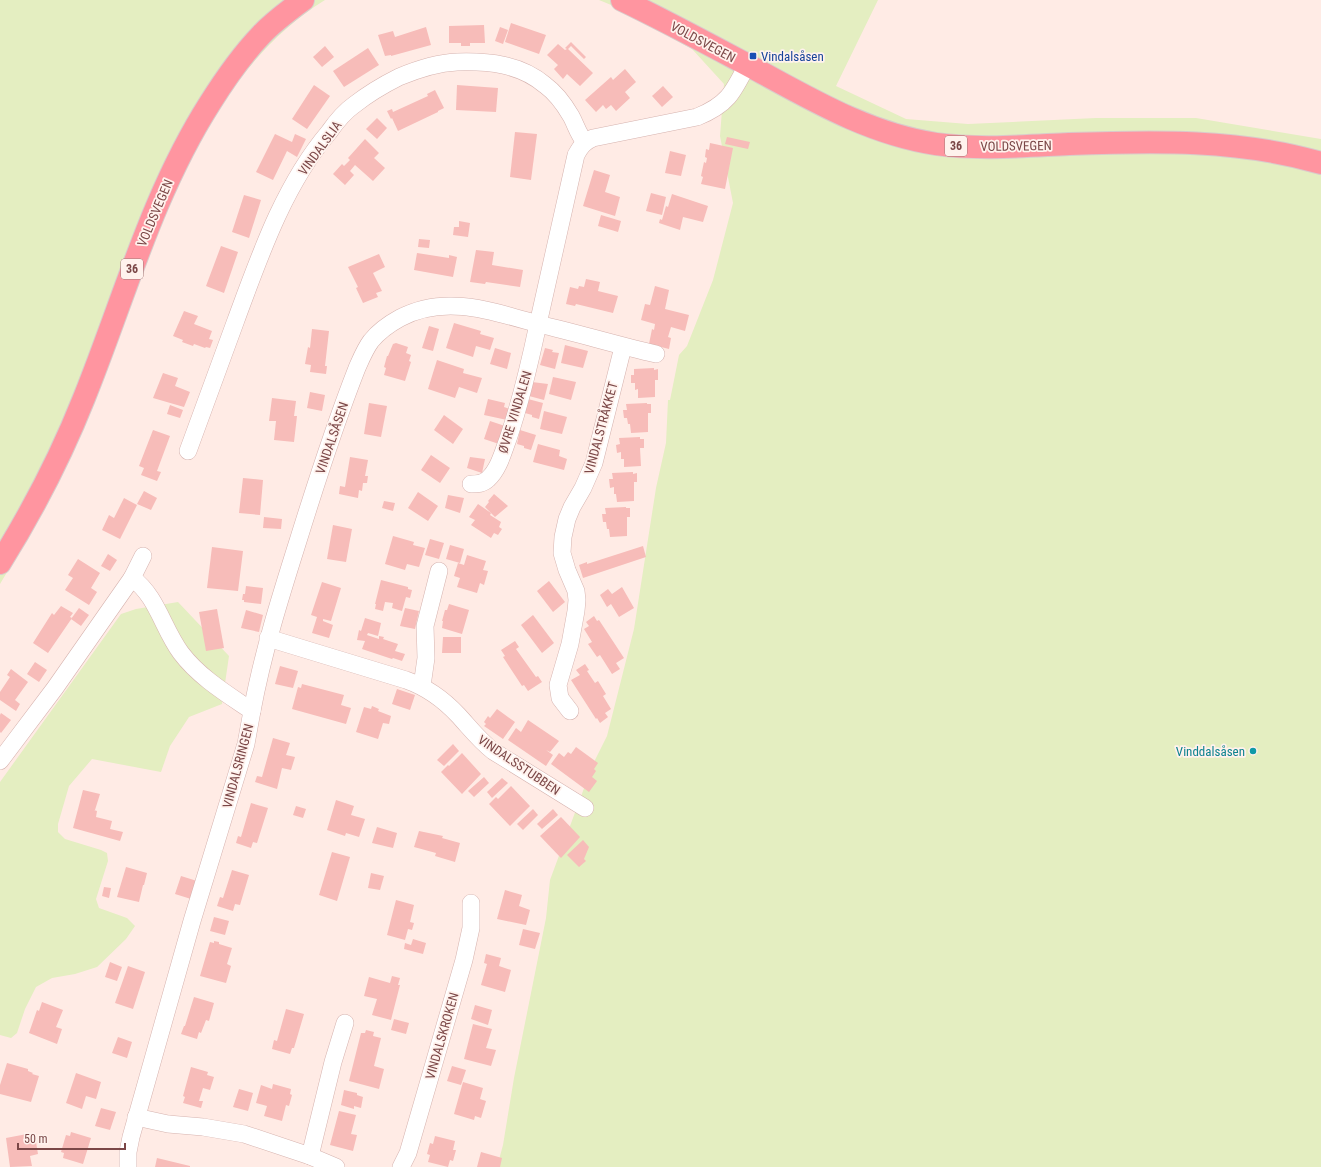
<svg xmlns="http://www.w3.org/2000/svg" width="1321" height="1167" font-family="'Roboto Condensed',sans-serif">
<style>
.green{fill:#e4eec1}
.building{fill:#f7bcb9}
.lines{fill:none;stroke-linecap:round;stroke-linejoin:round}
.street-casing{stroke:#d6b3af;stroke-width:18}
.highway-casing{stroke:#dacbcb;stroke-width:24}
.street{stroke:#fff;stroke-width:17}
.highway{stroke:#ff95a0;stroke-width:22}
.transit-dot{fill:#1a4fb4;stroke:#fff2ed;stroke-width:1.5}
.culture-dot{fill:#0f9aa8;stroke:#fff2ed;stroke-width:1.5}
.labels{text-anchor:middle;dominant-baseline:central;stroke-width:3.5;stroke-linejoin:round;paint-order:stroke}
.shield{fill:#fff2ed;stroke:#a37a79;stroke-width:1}
.shield-label{font-size:12px;font-weight:bold;fill:#7b4747}
.street-label{font-size:13px;fill:#7b4747;stroke:#fff2ed}
.transit-label{font-size:13px;fill:#164399;stroke:#fff2ed;text-anchor:start}
.culture-label{font-size:13px;fill:#0d838f;stroke:#fff2ed;text-anchor:end}
</style>
<rect width="100%" height="100%" fill="#ffebe5"/>
<g class="green">
<path d="M0,0H325C238,54 194,146 156,237C133,291 112,346 90,401C81,426 72,451 62,474C45,513 21,548 0,584Z"/>
<polygon points="599,0 878,0 836,86 906,119 968,124 1096,118 1196,118 1321,139 1321,1167 497,1167 503,1145 514,1078 546,918 550,880 593,764 607,736 634,629 656,488 666,443 668,400 670,400 679,355 687,346 713,280 733,203 720,136 724,84 692,49 616,7"/>
<polygon points="178,602 229,656 222,704 189,717 170,746 161,772 92,759 69,786 58,824 58,832 65,839 101,850 107,853 108,861 96,899 99,908 127,918 135,926 126,939 97,967 75,974 52,978 36,987 25,1009 17,1033 11,1038 0,1035 0,782 121,614 136,609"/>
</g>
<g class="building">
<polygon points="511,23 546,35 539,54 505,42"/>
<polygon points="484,25 485,43 470,43 470,46 461,46 461,43 449,43 449,26"/>
<polygon points="426,27 431,45 391,56 391,55 385,56 378,35 393,31 395,37"/>
<polygon points="500,27 508,30 503,44 495,41"/>
<polygon points="571,42 586,57 584,59 571,46 568,49 593,73 580,86 567,74 563,79 554,69 558,65 547,55 558,44 565,50 567,49 565,48"/>
<polygon points="325,46 334,57 322,67 313,57"/>
<polygon points="368,48 379,65 344,87 333,71"/>
<polygon points="625,69 636,82 625,92 630,98 616,111 611,105 606,109 603,105 596,112 585,100 611,77 613,80"/>
<polygon points="314,85 330,96 307,129 292,119"/>
<polygon points="457,85 498,88 496,112 456,110"/>
<polygon points="663,86 673,97 662,107 652,96"/>
<polygon points="435,90 444,108 438,111 438,112 398,131 392,118 391,119 387,111 392,109 393,112 428,96 427,94"/>
<polygon points="377,118 387,128 377,139 366,129"/>
<polygon points="515,132 537,134 531,180 510,177"/>
<polygon points="275,134 292,142 295,134 306,139 297,157 287,151 273,180 256,172"/>
<polygon points="727,137 750,142 748,149 725,144"/>
<polygon points="365,139 379,153 374,158 385,168 373,181 355,165 350,171 354,175 345,185 333,174 342,164 344,166 350,160 348,158"/>
<polygon points="710,143 733,148 725,189 701,184 703,177 701,176 704,162 706,163 707,158 705,157 706,149 709,150"/>
<polygon points="670,151 686,155 681,176 665,173"/>
<polygon points="594,170 610,175 605,192 620,197 615,216 583,206"/>
<polygon points="651,193 666,197 662,215 646,211"/>
<polygon points="672,194 708,206 703,222 683,217 680,230 659,223 660,219 662,220 666,206 668,207"/>
<polygon points="244,195 261,200 249,238 232,232"/>
<polygon points="601,215 621,221 618,232 598,226"/>
<polygon points="459,221 470,223 468,237 453,235 454,227 459,227"/>
<polygon points="419,239 430,240 429,248 418,247"/>
<polygon points="221,246 238,252 224,293 206,286"/>
<polygon points="476,250 494,252 492,265 523,270 520,287 486,282 485,284 470,282"/>
<polygon points="417,253 449,258 449,255 457,257 453,277 414,270"/>
<polygon points="379,254 385,267 373,273 382,291 376,293 378,297 363,303 356,288 358,287 348,267"/>
<polygon points="586,279 600,282 598,291 618,296 613,313 576,304 575,306 566,304 570,287 578,289 579,286 584,287"/>
<polygon points="655,286 669,290 665,309 689,315 685,331 671,327 668,337 671,338 669,349 649,344 652,329 654,330 655,324 641,320 645,304 650,305"/>
<polygon points="184,311 198,316 194,324 212,331 209,339 213,340 210,348 206,347 205,348 194,344 193,346 182,342 183,340 173,336"/>
<polygon points="454,323 481,331 480,334 494,338 490,350 476,346 473,357 446,348"/>
<polygon points="429,326 439,329 433,351 422,348"/>
<polygon points="312,329 329,331 325,366 327,366 326,374 310,372 311,365 305,364 308,347 310,348"/>
<polygon points="396,343 408,347 406,353 411,355 409,361 411,362 405,381 384,375 386,368 384,367 387,356 388,356 393,344"/>
<polygon points="565,345 588,351 583,368 561,363"/>
<polygon points="495,348 511,353 507,369 490,364"/>
<polygon points="545,348 553,350 552,352 559,353 555,369 540,365"/>
<polygon points="437,360 464,369 463,373 482,378 477,393 459,387 455,398 428,389"/>
<polygon points="654,368 654,370 658,369 658,380 655,380 655,397 638,398 638,389 635,390 635,383 631,383 631,375 634,375 634,369"/>
<polygon points="163,373 178,378 175,386 190,392 184,407 153,398"/>
<polygon points="553,377 576,382 571,400 549,394"/>
<polygon points="532,382 548,384 544,400 529,396"/>
<polygon points="310,392 325,395 322,411 307,408"/>
<polygon points="272,398 296,401 294,416 297,416 294,442 274,440 276,421 269,421"/>
<polygon points="488,399 505,403 504,407 510,409 507,420 484,415"/>
<polygon points="528,399 543,403 539,419 532,417 532,415 525,413"/>
<polygon points="369,403 387,406 381,437 364,434"/>
<polygon points="647,403 647,404 651,404 651,413 648,413 648,432 631,433 630,424 628,424 627,418 624,418 623,410 627,410 626,404"/>
<polygon points="170,405 183,410 180,418 167,414"/>
<polygon points="544,411 567,417 562,434 540,429"/>
<polygon points="444,415 463,429 453,444 434,430"/>
<polygon points="490,421 505,426 499,444 484,439"/>
<polygon points="153,430 170,436 157,471 161,472 157,481 141,475 144,468 139,466"/>
<polygon points="520,430 536,435 531,450 524,448 524,446 517,444"/>
<polygon points="640,437 640,439 644,439 644,448 640,448 641,466 624,467 624,459 621,459 621,452 617,453 616,445 620,444 619,438"/>
<polygon points="538,444 560,450 559,456 567,459 564,470 533,462"/>
<polygon points="431,455 450,468 440,483 421,470"/>
<polygon points="350,457 368,460 365,476 368,476 367,483 363,483 362,491 359,490 358,498 339,494 340,486 345,487"/>
<polygon points="470,457 485,459 482,473 467,468"/>
<polygon points="633,472 633,474 637,473 637,482 634,482 634,501 617,502 616,494 614,494 614,487 610,488 609,479 613,479 612,473"/>
<polygon points="243,478 263,480 260,515 239,513"/>
<polygon points="144,491 157,498 151,510 137,504"/>
<polygon points="418,492 438,506 428,521 408,508"/>
<polygon points="494,494 508,506 495,517 485,507 489,502 488,501"/>
<polygon points="448,495 464,498 460,513 445,508"/>
<polygon points="124,498 137,505 120,539 102,530 109,515 114,518"/>
<polygon points="384,501 395,503 393,511 382,508"/>
<polygon points="478,504 491,513 490,515 501,522 499,527 502,529 498,535 494,533 491,538 471,525 475,520 469,517"/>
<polygon points="626,507 626,508 630,508 630,517 627,517 627,536 610,537 609,529 607,529 606,522 603,522 602,514 606,514 605,508"/>
<polygon points="264,517 282,519 281,529 263,528"/>
<polygon points="333,525 352,529 346,562 327,559"/>
<polygon points="393,536 414,542 413,545 425,548 419,567 407,564 405,570 385,564"/>
<polygon points="430,539 444,543 439,559 425,555"/>
<polygon points="450,545 464,549 460,563 446,559"/>
<polygon points="643,546 646,557 583,578 579,565 587,562 587,564"/>
<polygon points="212,547 243,551 238,591 207,588"/>
<polygon points="108,554 117,560 110,571 101,566"/>
<polygon points="467,555 486,561 483,570 488,571 484,585 480,583 477,593 457,587 460,578 454,576 458,563 464,565"/>
<polygon points="78,559 100,573 91,588 97,592 89,605 65,590 73,578 68,575"/>
<polygon points="381,580 408,587 408,589 412,590 410,598 406,597 402,611 392,608 393,603 385,602 383,611 375,609 376,604 375,604"/>
<polygon points="549,581 565,602 553,612 537,591"/>
<polygon points="322,582 341,588 331,621 323,619 323,621 333,625 329,638 312,633 317,617 311,615"/>
<polygon points="246,586 263,588 261,604 244,602 244,600 242,600 243,594 245,594"/>
<polygon points="622,587 634,608 619,617 611,604 607,607 600,595 608,589 612,594"/>
<polygon points="449,604 469,610 462,634 442,628 443,621 442,621 445,610 447,610"/>
<polygon points="61,606 73,613 70,617 72,618 48,653 33,643 52,613 54,615"/>
<polygon points="79,608 89,615 81,626 71,619"/>
<polygon points="405,608 419,611 415,629 400,626"/>
<polygon points="217,609 224,648 206,651 199,612"/>
<polygon points="246,610 263,615 259,632 241,628"/>
<polygon points="533,615 554,643 542,653 521,625"/>
<polygon points="594,616 597,621 599,620 624,658 616,663 620,669 612,674 600,655 597,657 588,644 592,642 584,629 589,626 586,622"/>
<polygon points="365,618 381,623 378,636 368,633 367,635 379,639 379,636 384,637 383,639 398,644 395,651 405,654 402,661 393,658 392,659 362,649 365,641 357,640 359,630 361,631"/>
<polygon points="443,637 461,637 461,653 442,653"/>
<polygon points="515,641 519,647 516,649 536,677 538,676 542,682 528,691 524,685 522,686 503,657 505,656 501,650"/>
<polygon points="35,662 47,670 39,682 27,674"/>
<polygon points="585,664 589,670 587,671 595,683 598,681 606,694 603,696 611,709 605,713 608,717 600,723 597,718 596,719 571,680 580,675 576,670"/>
<polygon points="280,666 298,671 293,688 275,684"/>
<polygon points="11,669 28,682 15,700 20,704 16,711 0,700 0,692 10,677 7,675"/>
<polygon points="302,684 344,695 341,705 351,708 346,724 292,709 298,687 301,688"/>
<polygon points="397,689 415,695 410,710 392,704"/>
<polygon points="372,706 379,709 378,711 391,716 389,724 383,723 378,739 356,732 364,707 371,709"/>
<polygon points="497,709 515,722 503,739 484,726 486,724 484,722 488,716 490,718"/>
<polygon points="1,713 11,720 1,733 0,732 0,715"/>
<polygon points="528,720 559,741 550,752 546,750 553,755 546,766 508,740 516,728 521,732"/>
<polygon points="273,738 290,743 286,755 295,757 291,770 282,768 277,789 255,782 257,776 262,777"/>
<polygon points="453,744 459,751 444,766 437,760"/>
<polygon points="576,747 598,763 594,769 596,771 592,777 597,781 589,792 551,764 559,753 564,757 568,752 571,754"/>
<polygon points="462,753 481,774 462,794 441,772 448,765 449,766"/>
<polygon points="484,777 489,783 474,797 468,791"/>
<polygon points="502,778 508,783 492,798 487,792"/>
<polygon points="511,786 530,806 510,826 489,804 496,797 498,799"/>
<polygon points="83,790 100,794 95,810 94,810 97,811 96,817 112,821 110,829 123,832 120,841 73,828"/>
<polygon points="336,800 354,806 351,815 365,819 359,837 346,833 345,836 327,830"/>
<polygon points="251,803 268,808 257,843 253,842 251,848 236,843 238,836 241,837"/>
<polygon points="296,806 306,809 303,818 293,815"/>
<polygon points="533,809 538,815 523,830 517,824"/>
<polygon points="553,809 558,815 542,829 537,824"/>
<polygon points="561,817 580,837 561,858 540,836"/>
<polygon points="377,827 397,833 393,848 372,843"/>
<polygon points="419,831 443,836 442,838 460,843 455,862 435,856 436,853 414,847"/>
<polygon points="583,840 589,847 584,859 586,861 579,867 567,855"/>
<polygon points="332,852 350,857 337,901 319,895"/>
<polygon points="126,867 147,873 144,885 143,885 139,902 117,897"/>
<polygon points="232,870 249,875 240,905 235,904 233,911 217,906 220,897 223,898"/>
<polygon points="371,873 384,876 380,890 368,888"/>
<polygon points="181,876 197,881 191,899 175,894"/>
<polygon points="104,887 111,888 109,898 102,896"/>
<polygon points="505,890 522,895 519,906 530,910 526,925 497,919"/>
<polygon points="396,900 414,905 410,922 414,923 412,930 408,929 405,940 387,935"/>
<polygon points="214,917 229,921 225,935 210,931"/>
<polygon points="523,929 540,933 535,949 519,945"/>
<polygon points="413,939 426,943 423,954 404,949 405,943 411,945"/>
<polygon points="214,941 219,942 219,944 232,948 227,964 231,966 226,983 200,976 210,942 214,943"/>
<polygon points="486,954 501,958 499,966 511,970 505,992 481,985 487,964 484,963"/>
<polygon points="110,962 122,967 117,981 105,977"/>
<polygon points="128,966 145,972 133,1009 115,1003"/>
<polygon points="392,976 400,978 398,985 400,985 391,1020 372,1015 377,999 364,996 369,977 390,983"/>
<polygon points="194,997 214,1003 209,1021 206,1020 201,1033 199,1032 197,1039 181,1034 184,1026 185,1026"/>
<polygon points="42,1002 63,1010 56,1027 62,1029 57,1044 29,1033 37,1010 39,1011"/>
<polygon points="475,1005 492,1010 488,1025 471,1019"/>
<polygon points="286,1009 304,1014 294,1048 292,1048 290,1054 272,1049 274,1040 277,1041"/>
<polygon points="394,1019 409,1023 406,1034 391,1030"/>
<polygon points="473,1024 492,1029 486,1048 496,1050 491,1066 464,1059"/>
<polygon points="366,1030 374,1032 373,1036 381,1038 374,1066 384,1069 379,1089 349,1081 361,1033 365,1033"/>
<polygon points="118,1037 132,1042 127,1058 112,1053"/>
<polygon points="7,1063 28,1069 28,1071 33,1073 32,1074 39,1076 31,1102 0,1094 0,1085"/>
<polygon points="452,1066 466,1070 461,1085 447,1081"/>
<polygon points="191,1067 208,1072 207,1075 214,1077 210,1090 203,1088 199,1101 203,1101 201,1108 183,1103 185,1097 183,1096"/>
<polygon points="76,1073 101,1082 96,1099 86,1096 82,1109 66,1103"/>
<polygon points="463,1082 483,1088 480,1099 486,1101 481,1118 475,1116 474,1120 454,1114"/>
<polygon points="273,1084 291,1089 290,1094 292,1095 289,1106 286,1105 282,1121 264,1116 267,1106 256,1103 261,1085 272,1089"/>
<polygon points="239,1089 253,1093 248,1111 233,1107"/>
<polygon points="344,1090 357,1093 357,1095 363,1097 361,1108 354,1106 354,1109 341,1105"/>
<polygon points="101,1108 116,1112 110,1130 95,1126"/>
<polygon points="339,1111 356,1115 351,1134 357,1135 353,1151 330,1145"/>
<polygon points="71,1132 91,1138 83,1164 63,1158 64,1153 61,1152 66,1135 70,1136"/>
<polygon points="27,1134 27,1137 35,1136 38,1154 30,1156 32,1166 10,1167 6,1138"/>
<polygon points="435,1136 455,1141 453,1150 456,1150 453,1161 450,1160 448,1167 428,1162 430,1155 427,1154 430,1143 433,1144"/>
<polygon points="481,1152 502,1158 500,1167 477,1167"/>
<polygon points="157,1158 190,1166 190,1167 155,1167"/>
</g>
<g class="lines">
<g class="street-casing">
<g id="street">
<path d="M656,354C616,345 578,333 538,324L576,155C581,146 584,142 593,138L697,117C727,105 733,93 747,65"/>
<path d="M188,451C204,407 220,364 236,320C260,255 284,185 329,132C336,122 344,112 354,105C368,94 383,85 399,77C418,69 437,63 457,62C489,61 520,64 545,85C556,93 564,104 571,116C576,125 578,134 585,142"/>
<polyline points="132,578 143,556"/>
<path d="M268,638L406,680C426,687 443,699 458,715C470,728 479,740 493,751L585,808"/>
<polyline points="422,686 426,658 425,626 439,571"/>
<path d="M252,711C263,652 280,598 298,541C316,483 335,424 357,368C361,359 365,349 371,341C379,331 389,324 400,318C445,294 492,311 538,324C530,362 521,401 508,439C503,452 499,469 488,479C483,484 477,484 471,484"/>
<polyline points="570,711 560,698 558,685 570,644 576,611 577,600 576,591 567,570 562,553 563,537 567,519 572,507 583,488 594,463 623,347"/>
<path d="M0,761L55,688L132,578C157,596 163,629 181,653C199,677 227,694 252,711L246,744L192,921L131,1137L128,1152V1167"/>
<polyline points="136,1117 168,1124 203,1127 244,1134 310,1156 336,1167"/>
<polyline points="310,1156 333,1062 345,1023"/>
<polyline points="401,1167 408,1153 464,960 471,928 471,903"/>
</g>
</g>
<g class="highway-casing">
<g id="highway">
<path d="M622,0C668,22 712,46 757,70C814,101 870,134 936,144C980,150 1025,146 1069,144C1154,141 1239,139 1321,163"/>
<path d="M0,563C33,510 61,456 84,398C124,299 152,194 210,103C225,79 241,56 261,35C273,22 288,11 303,0"/>
</g>
</g>
<use href="#street" class="street"/>
<use href="#highway" class="highway"/>
</g>
<rect class="transit-dot" x="749" y="52" width="8" height="8" rx="2"/>
<circle class="culture-dot" cx="1253" cy="751" r="4"/>
<g class="labels">
<g class="shield">
<rect x="945" y="136" width="22" height="20" rx="3"/>
<rect x="121" y="259" width="22" height="20" rx="3"/>
</g>
<g class="shield-label">
<text x="956" y="146">36</text>
<text x="132" y="269">36</text>
</g>
<g class="street-label">
<text transform="translate(703 42) rotate(28)">VOLDSVEGEN</text>
<text transform="translate(1016 146) rotate(-1)">VOLDSVEGEN</text>
<text transform="translate(320 148) rotate(-54)">VINDALSLIA</text>
<text transform="translate(155 213) rotate(-67)">VOLDSVEGEN</text>
<text transform="translate(515 412) rotate(-73)">ØVRE VINDALEN</text>
<text transform="translate(601 428) rotate(-75)">VINDALSTRÅKKET</text>
<text transform="translate(332 438) rotate(-71)">VINDALSÅSEN</text>
<text transform="translate(519 765) rotate(34)">VINDALSSTUBBEN</text>
<text transform="translate(238 766) rotate(-75)">VINDALSRINGEN</text>
<text transform="translate(442 1036) rotate(-74)">VINDALSKROKEN</text>
</g>
<g class="transit-label">
<text x="761" y="56">Vindalsåsen</text>
</g>
<g class="culture-label">
<text x="1245" y="751">Vinddalsåsen</text>
</g>
</g>
<path d="M18 1143v6h107v-6" fill="none" stroke="#7b4747" stroke-width="2"/>
<text x="24" y="1143" font-size="12" fill="#7b4747" stroke="#fff2ed" stroke-width="3" paint-order="stroke">50 m</text>
</svg>
